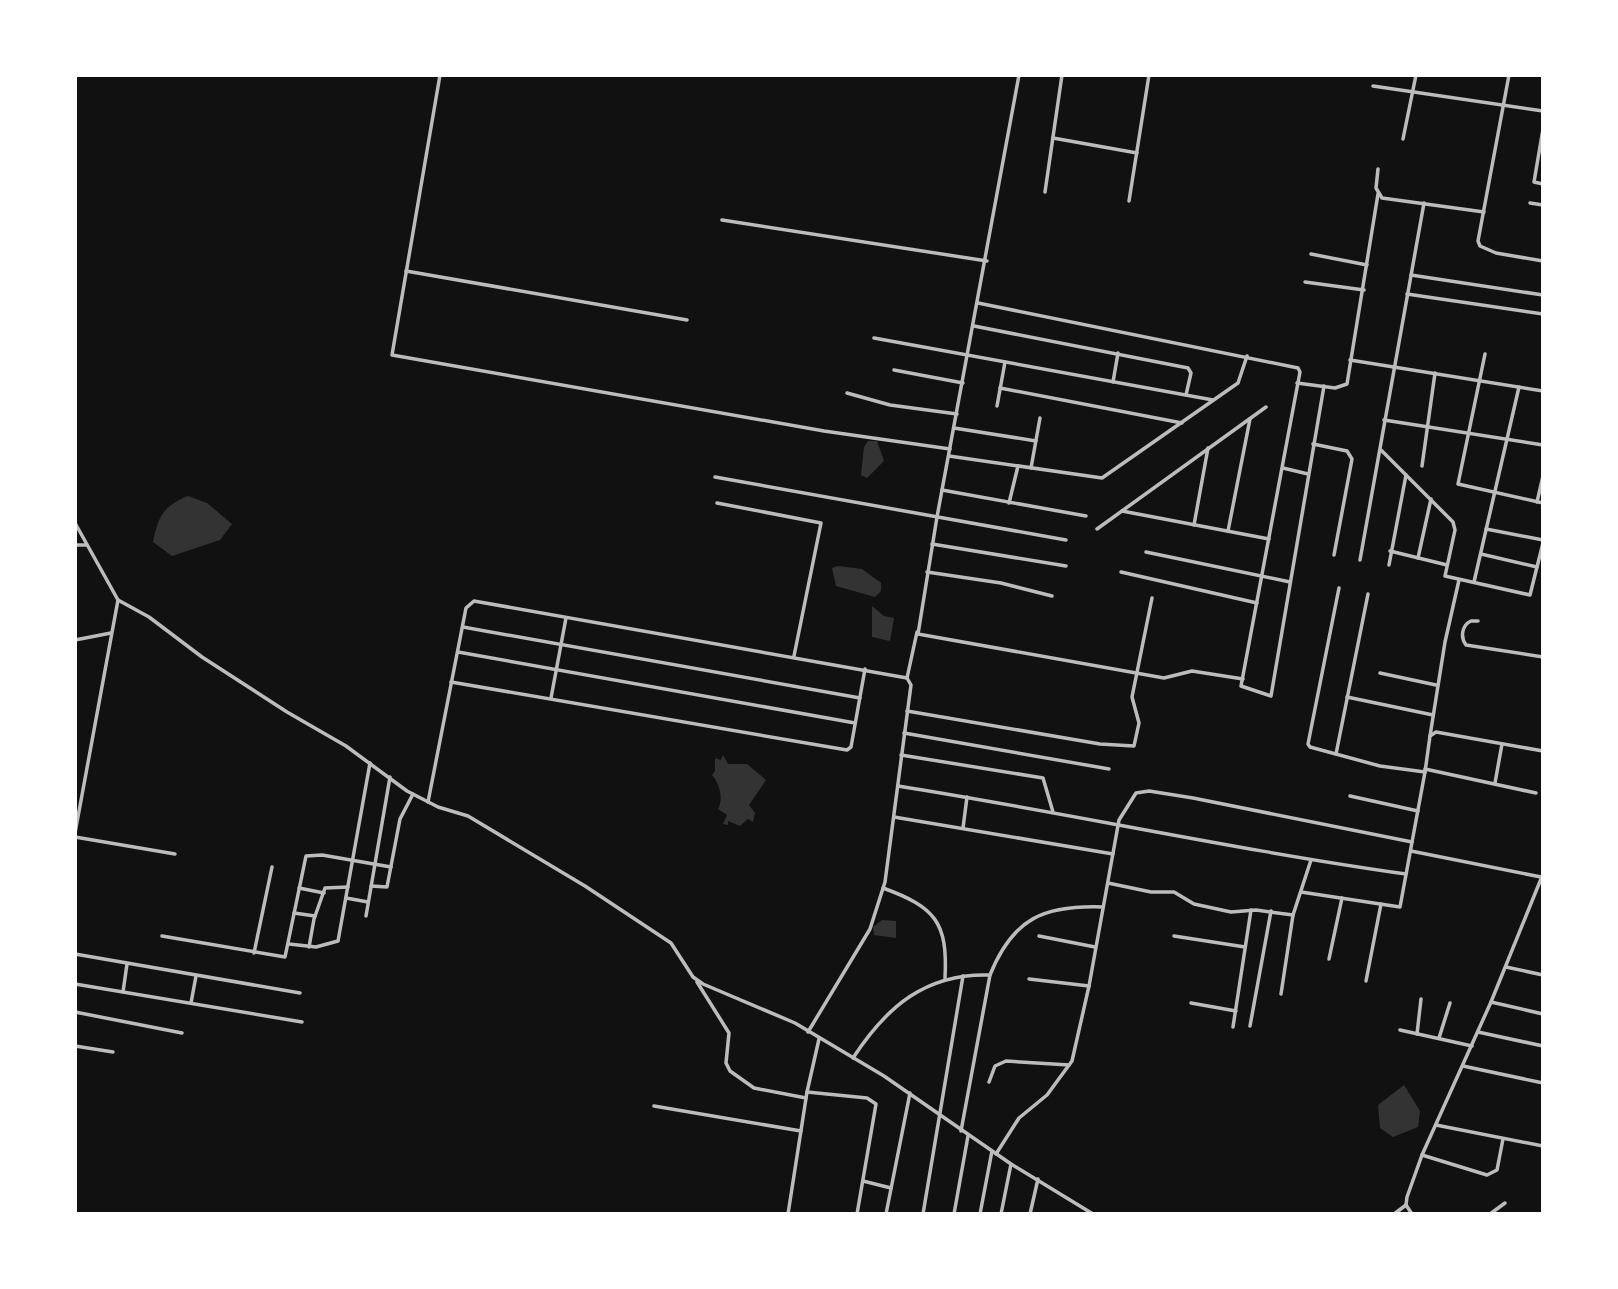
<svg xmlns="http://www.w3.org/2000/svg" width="1618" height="1289" font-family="Georgia,serif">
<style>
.water{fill:#333}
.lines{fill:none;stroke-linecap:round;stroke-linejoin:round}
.minor{stroke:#bcbcbc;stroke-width:3.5}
</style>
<rect width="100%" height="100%" fill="#111"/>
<g class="water">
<polygon points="868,441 877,441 884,461 867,478 861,475 864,447"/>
<path d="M188,496L207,503L232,524L220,540L172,556L153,542C158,517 163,506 188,496Z"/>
<polygon points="838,566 862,569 881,583 881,591 875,597 836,586 832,568"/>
<polygon points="872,606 884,616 894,618 890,641 872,637"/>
<path d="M723,755L728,764H747L766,780L749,805L755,813L753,822L748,819L740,826L728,821V825L723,824L727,815L718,809C724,798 719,783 712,775L715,771V758L721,760Z"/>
<polygon points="882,920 896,921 896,938 874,935 873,927"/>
<polygon points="1404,1085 1420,1111 1418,1127 1393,1137 1380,1128 1378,1105"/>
</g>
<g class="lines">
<g class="minor">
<polyline points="440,75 392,355 824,431 950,449"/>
<polyline points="1019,75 937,517 918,634 1164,678 1192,671 1243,679"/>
<polyline points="1509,75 1478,241 1480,246 1496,253 1543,261"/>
<polyline points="1373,86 1543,111"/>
<polyline points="1543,129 1534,182 1543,184"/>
<polyline points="1053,138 1137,153"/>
<polyline points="1403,139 1416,75"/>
<polyline points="1378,169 1376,188 1382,198 1484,212"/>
<polyline points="1045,192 1062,75"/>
<polyline points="1129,201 1149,75"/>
<polyline points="1530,203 1543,205"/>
<polyline points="722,220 987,261"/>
<polyline points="1311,254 1367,265"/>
<polyline points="406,271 687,320"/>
<polyline points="1411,275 1543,295"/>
<polyline points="1305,282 1364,290"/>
<polyline points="1407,294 1543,314"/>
<polyline points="978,303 1298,368 1300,372 1241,686 1271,696 1324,386"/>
<polyline points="974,326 1188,368 1191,373 1186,395"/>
<polyline points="874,338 1213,400"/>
<polyline points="1485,354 1458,484 1543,503"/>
<polyline points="1350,360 1543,391"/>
<polyline points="894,370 963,383"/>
<polyline points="1113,382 1118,353"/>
<polyline points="1297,383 1335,388 1347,384 1378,194"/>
<polyline points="1000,388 1182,423"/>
<polyline points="847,393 890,405 957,414"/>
<polyline points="997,406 1005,362"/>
<polyline points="1384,420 1543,445"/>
<polyline points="954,428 1036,441"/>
<polyline points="1313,444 1347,451 1352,459 1334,555"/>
<polyline points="1381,450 1453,522 1455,530 1445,576 1530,595 1543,543"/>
<polyline points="949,456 1102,478 1238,383 1247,356"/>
<polyline points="1422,466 1435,373"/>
<polyline points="1031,468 1040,418"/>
<polyline points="1283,468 1308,474"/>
<polyline points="715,477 1066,540"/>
<polyline points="942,490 1086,516"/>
<polyline points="1537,502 1543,476"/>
<polyline points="717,503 821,523 794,656"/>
<polyline points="1009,503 1018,466"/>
<polyline points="1122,511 1269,539"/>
<polyline points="75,523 118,600 75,833"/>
<polyline points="1194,525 1208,448"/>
<polyline points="1097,529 1266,407"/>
<polyline points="1486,529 1543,540"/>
<polyline points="1228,531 1250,419"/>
<polyline points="932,544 1066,566"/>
<polyline points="75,545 87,545"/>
<polyline points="1390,551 1447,565"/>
<polyline points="1146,552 1290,582"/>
<polyline points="1481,554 1537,567"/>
<polyline points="1418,558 1431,499"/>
<polyline points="1360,560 1424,203"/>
<polyline points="1389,565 1406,475"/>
<polyline points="927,572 1001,583 1052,596"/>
<polyline points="1121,572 1257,603"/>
<polyline points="1474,582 1519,387"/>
<polyline points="1339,588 1308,744 1310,747 1380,766 1425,772 1430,736 1436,732 1543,751"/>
<polyline points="118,600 149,617 202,657 287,712 346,746 407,791 438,807 468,816 585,886 671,943 693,977 703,984 795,1023 884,1076 1011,1164 1093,1214"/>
<path d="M1478,621H1471C1462,625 1460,637 1466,645L1543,657"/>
<polyline points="463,627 860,698"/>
<polyline points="75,640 111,633"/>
<polyline points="458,652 855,723"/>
<polyline points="1380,673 1436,685"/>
<polyline points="907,678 917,632"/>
<polyline points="451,682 847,750 851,747 865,669"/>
<polyline points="1347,697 1433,715"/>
<polyline points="551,698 566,618"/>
<polyline points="907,711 1100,744 1134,746 1139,723 1132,697 1152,598"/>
<polyline points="904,733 1109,769"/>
<polyline points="1430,736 1445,642 1459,580"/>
<polyline points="1336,754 1368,594"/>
<polyline points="901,755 1043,778 1053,812"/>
<polyline points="1425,769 1536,793"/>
<polyline points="1495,783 1502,744"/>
<path d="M898,786C1068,813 1236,850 1406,874"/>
<polyline points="1350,796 1418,811"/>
<polyline points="428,802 466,608 474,601 907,678 911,685 885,882 870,929 808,1032"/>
<polyline points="894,817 1113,854"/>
<polyline points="963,828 967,797"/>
<polyline points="75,837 175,854"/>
<polyline points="1411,851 1541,877"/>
<polyline points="1108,883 1151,892 1174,892 1194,904 1231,912 1256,910 1293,915"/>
<polyline points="371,886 387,887 400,819 413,794"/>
<polyline points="299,888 324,893"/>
<path d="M883,888C935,907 948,922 945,978"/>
<polyline points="1301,892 1400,907 1425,772"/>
<polyline points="346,898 368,902"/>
<polyline points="294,913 315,916"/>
<polyline points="366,916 390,777"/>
<polyline points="162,936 285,957 306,856 322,855 391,867"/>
<polyline points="1039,936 1095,947"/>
<polyline points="1174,936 1245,947"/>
<polyline points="289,944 316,947 338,941 370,763"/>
<polyline points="309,947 314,919 325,888 348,887"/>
<polyline points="254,953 272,867"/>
<polyline points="75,954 300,993"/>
<polyline points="1329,959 1342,898"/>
<polyline points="1506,967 1543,975"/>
<polyline points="1029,979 1089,986"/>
<polyline points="1366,981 1381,904"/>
<polyline points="697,982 729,1033 726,1063 730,1071 754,1088 806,1098"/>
<polyline points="75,984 302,1022"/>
<polyline points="123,992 127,964"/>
<polyline points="1281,994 1293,915 1311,860"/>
<polyline points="1491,1002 1543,1014"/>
<polyline points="191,1003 196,976"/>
<polyline points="1191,1003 1236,1011"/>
<polyline points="75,1012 182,1033"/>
<polyline points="1250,1026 1271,911"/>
<polyline points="1233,1027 1251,910"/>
<polyline points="1400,1030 1472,1046"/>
<polyline points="1478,1032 1543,1046"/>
<polyline points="1417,1034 1421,999"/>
<polyline points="1439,1038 1450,1003"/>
<polyline points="75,1046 113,1052"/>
<path d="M853,1058C887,1006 926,973 990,975"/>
<polyline points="1463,1066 1543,1083"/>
<polyline points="989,1082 995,1066 1006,1061 1069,1065"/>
<polyline points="807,1092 867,1098 876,1104 857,1214"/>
<polyline points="654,1106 801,1131"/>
<polyline points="1436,1125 1543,1146"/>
<path d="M961,1131L990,975C1013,918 1044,905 1103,907"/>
<polyline points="996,1154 1019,1118 1047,1095 1072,1061 1089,986 1119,820 1136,793 1149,791 1193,798 1412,842"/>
<polyline points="1422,1155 1487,1175 1497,1170 1503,1139"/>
<polyline points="863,1181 891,1188"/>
<polyline points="788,1214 807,1092 819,1039"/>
<polyline points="886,1214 910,1093"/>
<polyline points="923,1214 963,976"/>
<polyline points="954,1214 968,1136"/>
<polyline points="980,1214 992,1151"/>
<polyline points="1001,1214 1011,1164"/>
<polyline points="1030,1214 1038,1179"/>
<polyline points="1394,1214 1406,1205"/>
<polyline points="1412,1214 1406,1205 1407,1197 1422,1155 1491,1002 1543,874"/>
<polyline points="1490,1214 1505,1203"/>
</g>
</g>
<rect width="1618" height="1289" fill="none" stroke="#ffffff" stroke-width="154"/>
</svg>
